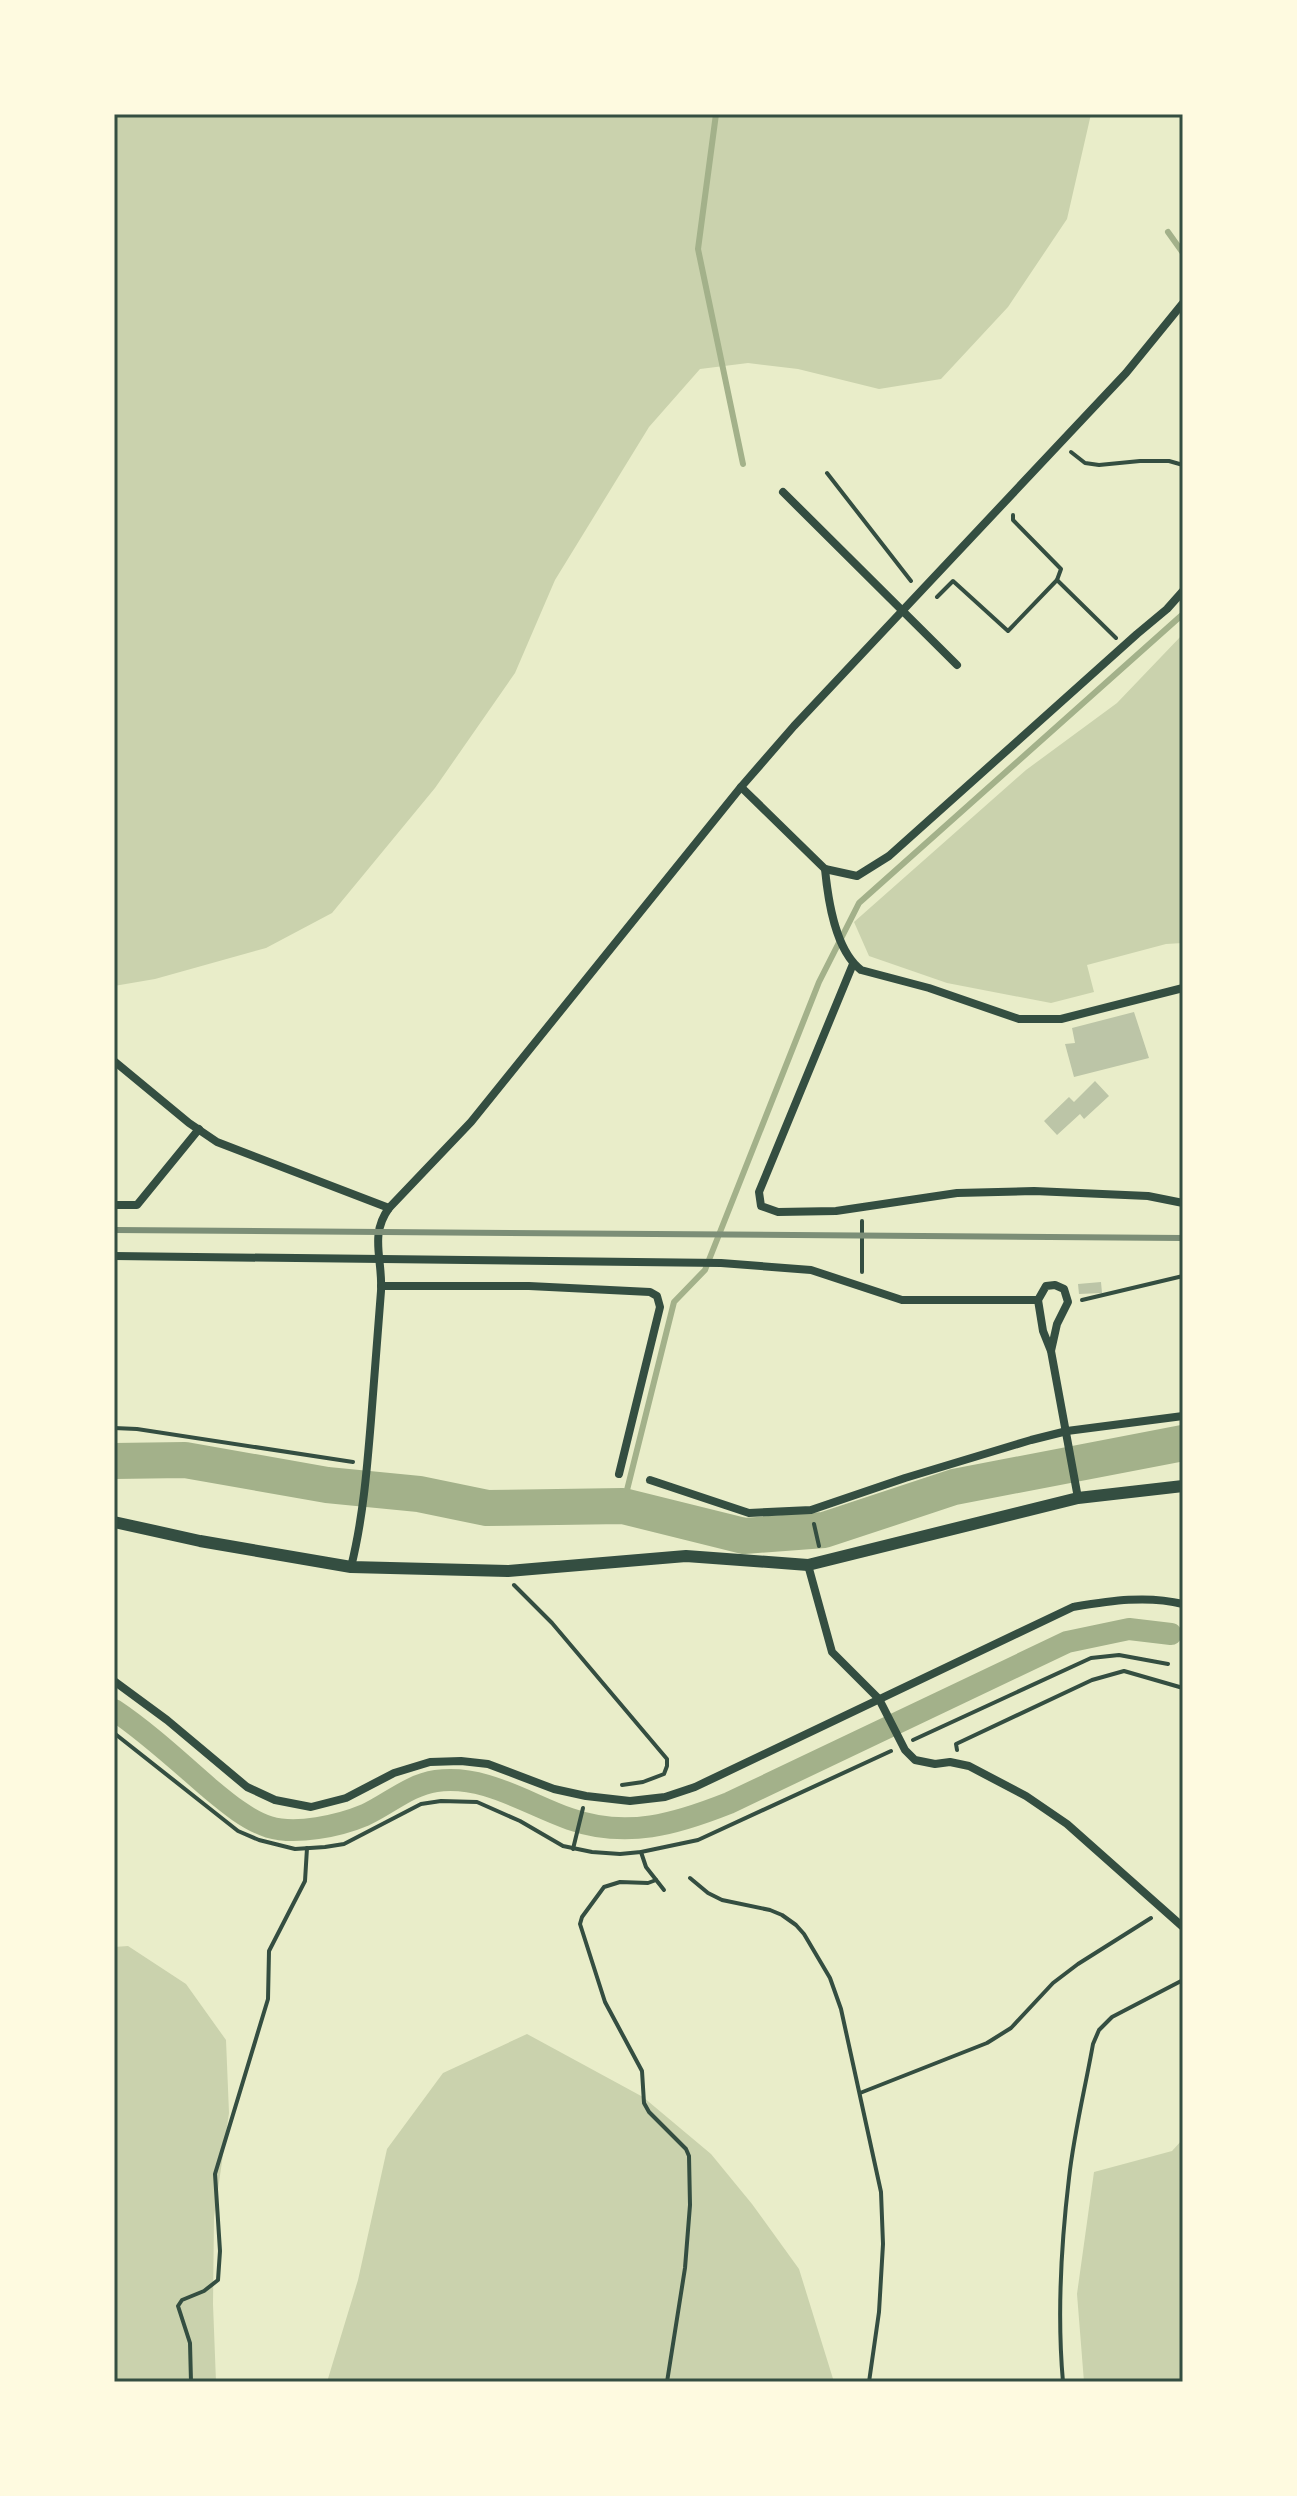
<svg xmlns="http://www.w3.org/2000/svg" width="1297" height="2496" font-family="Barlow,sans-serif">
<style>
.green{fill:#cad2ad}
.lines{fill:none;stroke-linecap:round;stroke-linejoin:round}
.stream{stroke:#a3b18a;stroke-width:6}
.canal{stroke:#a3b18a;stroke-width:22}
.river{stroke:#a3b18a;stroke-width:36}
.building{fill:#bcc5a7}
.path{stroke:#344e41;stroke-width:4}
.minor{stroke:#344e41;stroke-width:8}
.secondary{stroke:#344e41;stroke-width:12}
.rail{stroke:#7c8e77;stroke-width:6}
.neatline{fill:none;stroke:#344e41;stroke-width:3}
</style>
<rect width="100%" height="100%" fill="#e9edc9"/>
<g class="green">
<polygon points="114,114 1091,114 1067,219 1008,307 941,379 879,389 798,369 748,363 700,369 649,427 555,580 515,673 435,788 332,913 266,948 155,979 114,986"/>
<polygon points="1183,634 1183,943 1166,944 1087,965 1094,992 1051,1003 947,983 869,956 854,922 1026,770 1117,703"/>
<polygon points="128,1946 186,1984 226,2040 229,2113 214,2217 213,2304 216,2382 114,2382 114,1947"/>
<polygon points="527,2034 643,2097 711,2154 752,2204 799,2269 834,2382 327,2382 358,2280 387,2149 443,2073"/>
<polygon points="1183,2139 1183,2382 1084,2382 1077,2294 1094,2172 1172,2151"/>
</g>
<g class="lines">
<g class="stream">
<polyline points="716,114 698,249 743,464"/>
<polyline points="1168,232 1183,253"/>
<polyline points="623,1506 674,1302 705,1270 819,982 859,903 1183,614"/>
</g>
<path class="canal" d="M114,1710C147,1732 178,1761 208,1787C226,1802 247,1820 269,1827C296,1835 339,1826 365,1815C389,1804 409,1785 436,1781C484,1774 527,1804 570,1819C627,1839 676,1824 729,1803L1067,1642L1129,1629L1171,1634"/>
<polyline class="river" points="114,1461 185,1460 327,1485 419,1494 487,1508 623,1506 744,1536 824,1530 954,1487 1183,1443"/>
</g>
<g class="building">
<polygon points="1134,1012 1149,1058 1074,1077 1065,1044 1075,1043 1072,1028"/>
<polygon points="1095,1081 1109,1096 1084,1119 1080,1114 1057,1135 1044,1121 1069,1097 1074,1102"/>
<polygon points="1101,1282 1102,1293 1079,1294 1078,1284"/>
</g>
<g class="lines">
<g class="path">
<polyline points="1071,452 1085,463 1099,465 1140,461 1169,461 1183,465"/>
<polyline points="827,473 911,581"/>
<polyline points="1013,515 1013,520 1061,569 1057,580"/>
<polyline points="937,597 953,581 1008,631 1057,580 1116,638"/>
<polyline points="862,1272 862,1221"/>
<polyline points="1082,1300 1183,1276"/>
<polyline points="114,1428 137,1429 353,1462"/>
<polyline points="814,1524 819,1546"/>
<polyline points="514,1585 552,1623 667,1759 667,1766 664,1774 643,1782 622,1785"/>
<polyline points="114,1733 238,1831 259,1840 295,1849 325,1847 344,1844 421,1804 441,1801 477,1802 520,1821 563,1846 592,1852 620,1854 641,1852 698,1840 891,1751"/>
<polyline points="913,1740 1091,1658 1119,1655 1168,1664"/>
<polyline points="957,1750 956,1744 1092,1680 1124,1671 1183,1688"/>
<polyline points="573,1849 583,1808"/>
<polyline points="641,1852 646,1867 664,1890"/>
<polyline points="690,1878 708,1893 722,1900 770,1910 782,1915 796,1925 804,1934 830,1978 841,2009 881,2192 883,2244 879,2312 869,2382"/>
<polyline points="656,1880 648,1883 620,1882 604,1887 582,1917 580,1924 605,2002 642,2071 644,2103 649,2112 686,2149 689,2156 690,2205 685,2268 667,2382"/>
<polyline points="860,2093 987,2043 1011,2028 1053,1983 1078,1964 1151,1918"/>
<polyline points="191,2382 190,2343 178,2306 182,2300 204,2291 218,2280 220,2251 215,2174 268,1999 269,1951 305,1881 307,1848"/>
<path d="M1063,2382C1057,2315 1061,2245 1069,2178C1074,2133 1085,2089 1093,2044L1099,2030L1112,2017L1183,1980"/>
</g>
<g class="minor">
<polyline points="783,492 957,665"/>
<polyline points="741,787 825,869 857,876 889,856 1137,634 1167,609 1183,591"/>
<path d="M825,869C828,900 835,950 861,970L929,988L1019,1019H1061L1183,988"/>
<polyline points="853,964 759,1192 761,1206 778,1212 836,1211 957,1193 1034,1191 1148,1196 1183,1203"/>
<polyline points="114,1061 189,1123 217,1142 389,1208"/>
<polyline points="114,1205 137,1205 199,1129"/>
<polyline points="114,1256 721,1263 811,1270 902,1300 1038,1300"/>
<polyline points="381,1286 529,1286 650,1292 657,1296 660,1307 619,1474"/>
<polyline points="1051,1351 1057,1324 1068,1302 1064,1289 1055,1285 1046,1286 1038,1300 1043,1331 1051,1351 1078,1498"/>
<polyline points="650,1480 749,1513 811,1510 905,1478 1031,1440 1067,1431 1183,1416"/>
<polyline points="808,1565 832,1652 879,1699 905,1750 915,1760 935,1764 950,1762 969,1766 1026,1796 1067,1824 1183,1927"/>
<path d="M351,1567C363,1519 367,1469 371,1420C374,1377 378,1334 381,1291C383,1260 369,1235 389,1208L471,1122L741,787L794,726L1126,373L1183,303"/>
<path d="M114,1681L167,1720L247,1787L275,1800L311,1807L346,1798L394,1773L430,1762L461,1761L488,1764L554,1789L586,1796L630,1801L665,1797L695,1787L1073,1607C1110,1601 1146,1595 1183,1604"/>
</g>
<polyline class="secondary" points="114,1522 200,1541 351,1567 508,1571 686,1556 808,1565 1078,1498 1183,1486"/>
<polyline class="rail" points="114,1230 1183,1238"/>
</g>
<rect width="1297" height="2496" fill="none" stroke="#fefae0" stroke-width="232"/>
<rect x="116" y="116" width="1065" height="2264" class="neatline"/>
</svg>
